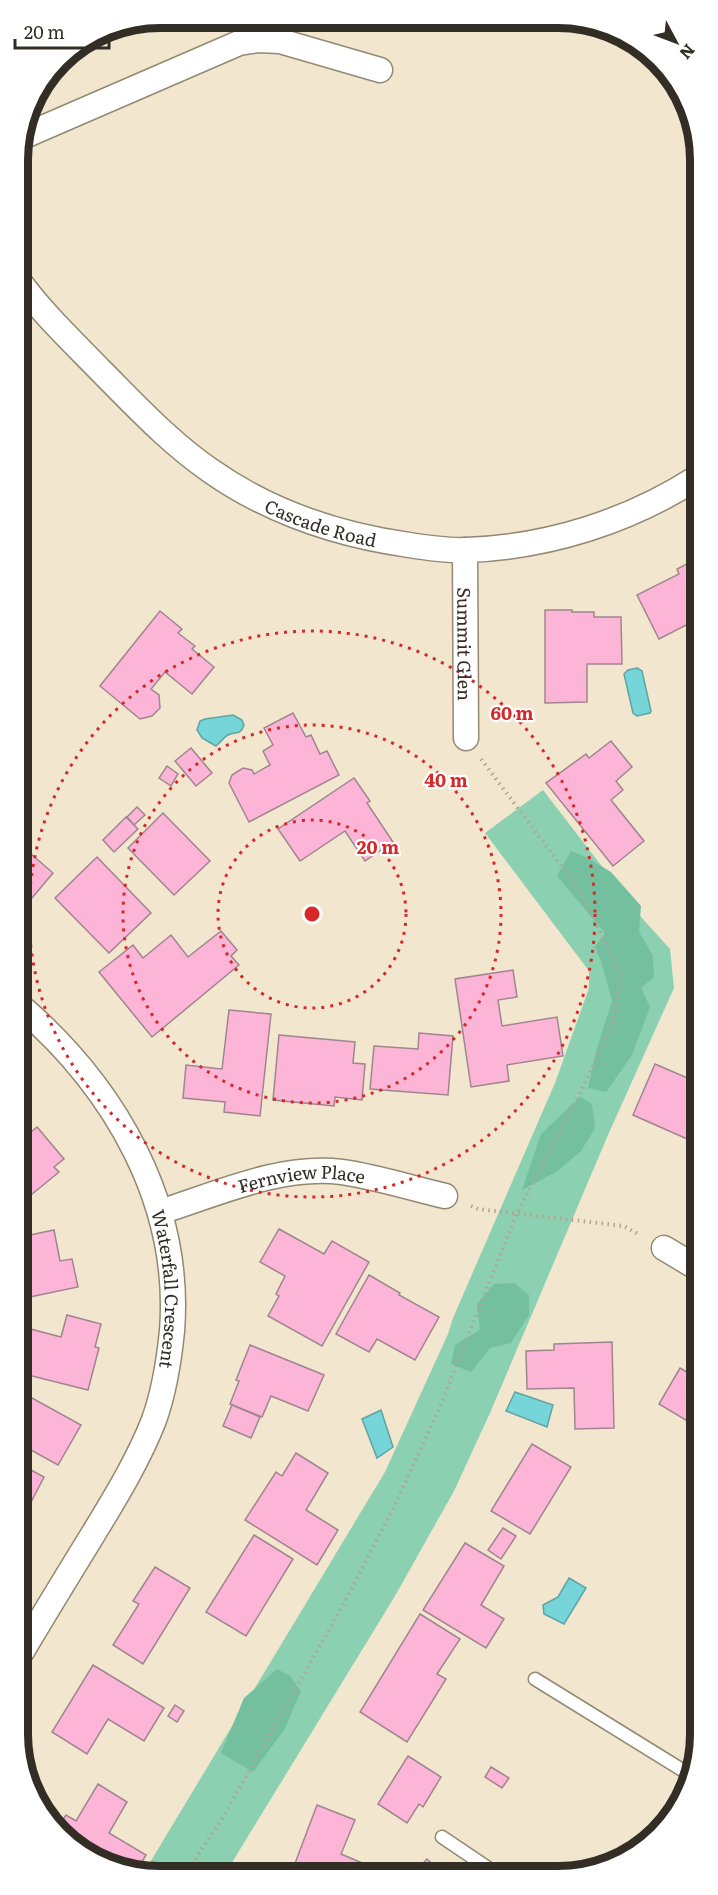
<svg xmlns="http://www.w3.org/2000/svg" width="718" height="1895" font-family="Literata,serif">
<style>
.green{fill:#8bd0b0}
.forest{fill:#74c09e}
.water{fill:#75d5d8;stroke:#61a3a2;stroke-width:1.5}
.building{fill:#fcb5d6;stroke:#9f8590;stroke-width:1.5}
.lines{fill:none;stroke-linecap:round;stroke-linejoin:round}
.service-casing{stroke:#938972;stroke-width:15}
.minor-casing{stroke:#938972;stroke-width:27}
.path{stroke:#aea592;stroke-width:4;stroke-dasharray:1.5 4.5;stroke-linecap:butt}
.service{stroke:#fff;stroke-width:12}
.minor{stroke:#fff;stroke-width:24}
.ring{fill:none;stroke:#d62828;stroke-width:3;stroke-dasharray:3 6}
.labels{text-anchor:middle;dominant-baseline:central;stroke-width:4.5;stroke-linejoin:round;paint-order:stroke}
.street-label{font-size:18px;fill:#322e25;stroke:#fff}
.rim{fill:none;stroke:#322e25;stroke-width:8}
.centre{fill:#d62828;stroke:#fff;stroke-width:3}
.ring-label{font-size:18px;text-anchor:middle;font-weight:bold;fill:#d62828;stroke:#fff;stroke-width:4.5;stroke-linejoin:round;paint-order:stroke}
</style>
<rect width="100%" height="100%" fill="#f2e7ce"/>
<polygon class="green" points="543,790 641,917 670,949 674,988 608,1135 490,1413 454,1491 395,1596 225,1874 143,1874 385,1472 448,1334 453,1318 555,1083 589,988 589,971 485,833"/>
<g class="forest">
<polygon points="571,851 588,858 611,872 641,906 639,932 653,956 654,977 641,988 650,1007 632,1055 606,1092 588,1088 597,1048 612,1001 602,964 595,947 605,933 557,876"/>
<polygon points="580,1097 592,1104 595,1128 581,1151 556,1172 522,1190 541,1134"/>
<polygon points="514,1283 529,1295 529,1315 511,1343 490,1348 471,1372 451,1364 455,1345 480,1330 477,1304 494,1284"/>
<polygon points="277,1669 290,1676 301,1691 284,1730 253,1772 221,1753 244,1698"/>
</g>
<g class="water">
<polygon points="637,668 642,671 651,711 650,713 637,716 633,713 624,674 628,670"/>
<path d="M233,715L242,720L244,725C240,736 236,731 228,735C224,737 220,743 216,746L202,738L197,730L200,721L205,719Z"/>
<polygon points="515,1392 553,1405 547,1427 506,1411"/>
<polygon points="381,1410 393,1447 377,1458 362,1419"/>
<polygon points="569,1578 586,1588 564,1624 544,1614 543,1605 558,1597"/>
</g>
<g class="building">
<polygon points="698,558 698,654 691,641 697,638 690,623 659,639 637,595 679,574 677,569"/>
<polygon points="545,610 572,610 572,612 594,612 594,617 621,617 622,664 587,664 587,702 545,703"/>
<polygon points="160,611 182,629 178,633 195,646 192,649 214,667 192,694 165,672 151,689 159,695 160,708 152,716 140,719 100,686"/>
<polygon points="293,713 306,737 311,735 320,754 327,751 339,775 249,822 229,783 232,775 243,768 252,770 254,774 270,765 263,751 273,745 264,728"/>
<polygon points="611,741 632,767 616,781 623,790 611,800 644,841 613,866 546,783 586,754 589,758"/>
<polygon points="191,748 212,773 196,786 175,761"/>
<polygon points="167,766 178,774 171,786 159,778"/>
<polygon points="354,778 370,801 367,803 393,842 365,861 345,831 300,861 278,829"/>
<polygon points="137,807 145,815 134,825 127,817"/>
<polygon points="163,813 210,861 174,895 128,848"/>
<polygon points="126,817 138,829 114,852 103,840"/>
<polygon points="19,838 26,844 23,847 53,873 21,911 20,909"/>
<polygon points="97,857 151,913 109,953 55,898"/>
<polygon points="221,931 237,950 231,956 239,965 152,1037 99,972 133,945 143,958 171,935 188,957"/>
<polygon points="513,970 517,997 498,1000 502,1026 557,1017 563,1056 507,1065 509,1081 471,1087 455,979"/>
<polygon points="229,1010 271,1014 260,1116 224,1112 225,1102 183,1098 186,1065 222,1069"/>
<polygon points="419,1033 453,1036 448,1095 370,1089 374,1046 418,1049"/>
<polygon points="279,1035 355,1042 353,1063 365,1064 362,1100 335,1097 334,1106 273,1100"/>
<polygon points="655,1064 699,1083 699,1132 694,1142 633,1115"/>
<polygon points="37,1127 64,1159 54,1167 59,1172 31,1195 25,1186 20,1190 20,1141"/>
<polygon points="279,1229 324,1254 332,1241 369,1262 322,1346 268,1316 279,1296 276,1294 285,1276 260,1262"/>
<polygon points="54,1230 60,1261 72,1259 78,1287 20,1299 20,1270 22,1270 20,1237"/>
<polygon points="369,1275 400,1293 399,1295 439,1317 415,1360 377,1339 369,1352 336,1334"/>
<polygon points="67,1315 101,1324 95,1347 99,1348 88,1390 20,1373 20,1339 23,1327 61,1337"/>
<polygon points="612,1342 614,1428 575,1429 574,1388 527,1389 526,1351 554,1350 554,1344"/>
<polygon points="250,1345 324,1375 308,1411 271,1396 262,1417 230,1404 239,1381 236,1380"/>
<polygon points="680,1368 699,1379 699,1428 659,1404"/>
<polygon points="20,1396 29,1401 32,1398 81,1425 58,1465 20,1444"/>
<polygon points="232,1405 260,1417 251,1438 223,1426"/>
<polygon points="532,1444 571,1467 530,1534 491,1511"/>
<polygon points="296,1453 328,1473 306,1510 338,1530 317,1565 245,1520 276,1472 282,1476"/>
<polygon points="20,1464 44,1477 28,1508 20,1504"/>
<polygon points="503,1528 516,1536 501,1559 488,1550"/>
<polygon points="254,1535 293,1559 246,1636 206,1612"/>
<polygon points="465,1543 504,1566 481,1605 504,1619 486,1648 423,1610"/>
<polygon points="155,1567 190,1588 143,1664 113,1645 139,1604 133,1601"/>
<polygon points="420,1614 460,1639 437,1674 446,1679 407,1742 360,1712"/>
<polygon points="93,1665 164,1708 144,1741 108,1719 87,1754 52,1732"/>
<polygon points="175,1705 184,1711 177,1722 168,1716"/>
<polygon points="408,1756 441,1777 423,1807 419,1804 407,1823 378,1804"/>
<polygon points="491,1767 509,1778 502,1788 485,1777"/>
<polygon points="98,1784 127,1802 109,1833 146,1855 135,1874 60,1835 57,1829 66,1815 76,1821"/>
<polygon points="317,1805 355,1820 341,1854 367,1865 364,1874 291,1874"/>
<polygon points="427,1859 443,1874 413,1874"/>
</g>
<g class="lines">
<g class="service-casing">
<g id="service">
<polyline points="535,1679 692,1776"/>
<polyline points="442,1837 497,1874"/>
</g>
</g>
<g class="minor-casing">
<g id="minor">
<polyline points="22,137 239,43 258,40 280,41 380,70"/>
<path id="s1" d="M19,281C43,314 73,342 101,371C136,406 170,443 211,471C271,513 338,535 409,545C428,548 448,551 467,550C549,547 630,521 698,477"/>
<path id="s2" d="M465,550L466,738"/>
<path id="s3" d="M20,1006C115,1088 182,1203 172,1331C169,1361 164,1392 154,1420C138,1461 115,1498 92,1536C68,1575 44,1614 21,1653"/>
<path id="s4" d="M160,1212C217,1194 282,1164 342,1172C377,1177 411,1188 445,1196"/>
<polyline points="664,1248 699,1269"/>
</g>
</g>
<g class="path">
<polyline points="471,1206 478,1209 624,1226 640,1235"/>
<polyline points="185,1874 223,1817 343,1605 394,1507 439,1409 517,1213 579,1095 613,1024 621,974 580,891 481,759"/>
</g>
<use href="#service" class="service"/>
<use href="#minor" class="minor"/>
</g>
<g class="ring">
<circle cx="312" cy="914" r="94"/>
<circle cx="312" cy="914" r="189"/>
<circle cx="312" cy="914" r="283"/>
</g>
<g class="labels">
<g class="street-label">
<text stroke="none"><textPath href="#s1" startOffset="393">Cascade Road</textPath></text>
<text stroke="none"><textPath href="#s2" startOffset="94">Summit Glen</textPath></text>
<text stroke="none"><textPath href="#s4" startOffset="147">Fernview Place</textPath></text>
<text stroke="none"><textPath href="#s3" startOffset="330">Waterfall Crescent</textPath></text>
</g>
</g>
<path d="M0 0H718V1895H0ZM160 28H558A132 132 0 0 1 690 160V1734A132 132 0 0 1 558 1866H160A132 132 0 0 1 28 1734V160A132 132 0 0 1 160 28Z" fill="#fff" fill-rule="evenodd"/>
<path class="rim" d="M160 28H558A132 132 0 0 1 690 160V1734A132 132 0 0 1 558 1866H160A132 132 0 0 1 28 1734V160A132 132 0 0 1 160 28Z"/>
<circle cx="312" cy="914" r="9" class="centre"/>
<g class="ring-label">
<text x="512" y="720">60 m</text>
<text x="446" y="787">40 m</text>
<text x="378" y="854">20 m</text>
</g>
<g transform="translate(676 42) rotate(131)" stroke="#ffffff" stroke-width="4.5" paint-order="stroke">
<path d="M0-4.5L10 22L0 15L-10 22Z" fill="#322e25"/>
<text y="-9" font-size="16" font-weight="bold" text-anchor="middle" fill="#322e25">N</text>
</g>
<path d="M15 39v9h94v-9" fill="none" stroke="#322e25" stroke-width="3"/>
<text x="24" y="39" font-size="18" fill="#322e25" stroke="#ffffff" stroke-width="4.5" paint-order="stroke">20 m</text>
</svg>
